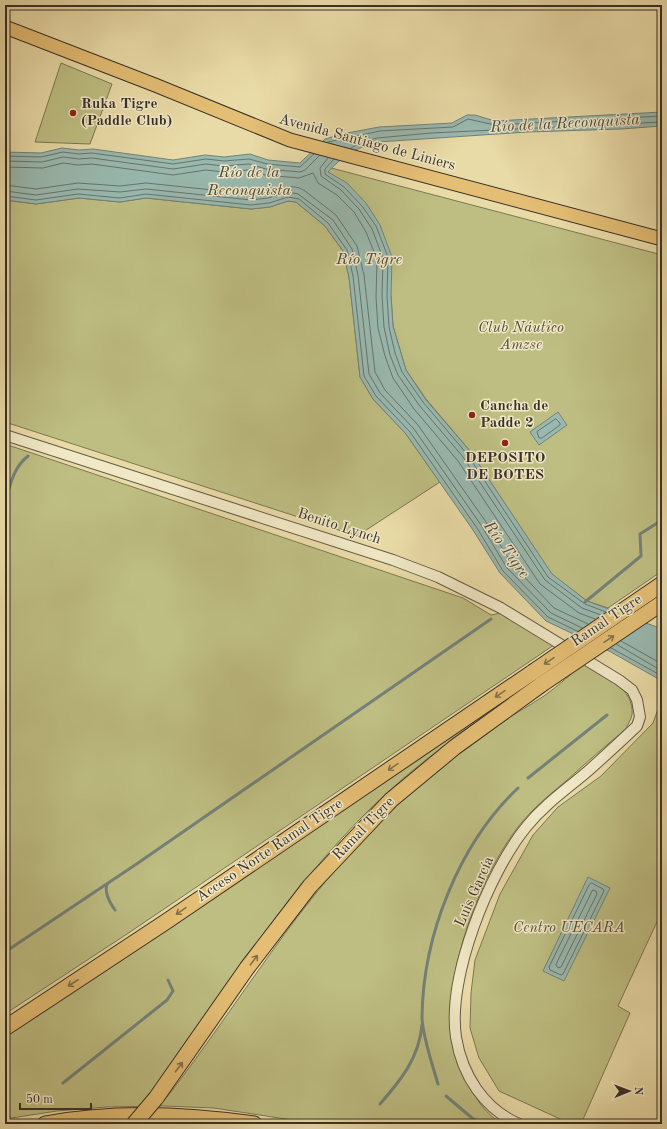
<svg xmlns="http://www.w3.org/2000/svg" width="667" height="1129" font-family="'Old Standard TT',serif">
<style>
.green{fill:#bebe82;stroke:#7c7754}
.water{fill:#99b9b0;stroke:#738279}
.lines{fill:none;stroke-linecap:round;stroke-linejoin:round}
.shore{stroke:#69746c;stroke-width:1}
.stream{stroke:#738279;stroke-width:3}
.minor-casing{stroke:#655b47;stroke-width:12}
.major-casing{stroke:#393027;stroke-width:15}
.highway-casing{stroke:#393027;stroke-width:17}
.minor{stroke:#f1e8c6;stroke-width:10}
.major{stroke:#e4be74;stroke-width:13}
.highway{stroke:#e4be74;stroke-width:15}
.highway-bridge-casing{stroke:#393027;stroke-width:17;stroke-linecap:butt}
.highway-bridge{stroke:#e4be74;stroke-width:15}
.oneway{stroke:#86704a}
.poi-dot{fill:#8f2418;stroke:#f1e8c6;stroke-width:1.5}
.labels{text-anchor:middle;dominant-baseline:central;stroke-width:3;stroke-linejoin:round;paint-order:stroke}
.poi-label{font-size:15px;font-weight:bold;fill:#393027;stroke:#f1e8c6;text-anchor:start}
.street-label{font-size:15px;fill:#393027;stroke:#f1e8c6}
.park-label{font-size:15px;font-style:italic;fill:#544c39;stroke:#f1e8c6}
.water-label{font-size:16px;font-style:italic;fill:#4c4b42;stroke:#f1e8c6}
</style>
<rect width="100%" height="100%" fill="#e9dba7"/>
<filter id="stains"><feTurbulence type="fractalNoise" baseFrequency=".005" numOctaves="4"/><feColorMatrix values="0 0 0 0 .2 0 0 0 0 .09 0 0 0 0 .02 0 0 0 .5 -.17"/></filter>
<radialGradient id="worn" r=".72"><stop offset=".6" stop-color="#630" stop-opacity="0"/><stop offset="1" stop-color="#630" stop-opacity=".3"/></radialGradient>
<g class="green">
<polygon points="61,63 112,84 90,144 35,142"/>
<polygon points="316,164 662,255 662,571 608,608 587,601 551,574 470,451 426,399 406,370 393,326 391,296"/>
<polygon points="79,198 120,202 146,198 251,209 270,207 288,201 296,202 325,226 343,251 349,277 360,377 373,399 406,434 440,482 357,536 5,422 5,200 36,204"/>
<polygon points="5,444 463,598 491,615 501,613 554,645 130,932 5,1014"/>
<path d="M662,589V595C608,631 555,667 502,704C457,736 413,767 373,806C285,892 219,997 149,1097H167C240,1003 299,899 386,816C417,786 450,759 485,734C504,720 524,709 544,696C558,686 571,674 584,663C603,675 635,688 632,715C631,720 627,725 626,729C605,746 586,763 566,781C549,795 532,809 518,827C480,876 442,977 452,1039C454,1056 462,1072 470,1087C478,1102 488,1117 504,1124H318L214,1108L164,1106L106,1107L57,1111L5,1119V1033Z"/>
<polygon points="662,698 662,911 618,1006 630,1013 581,1124 571,1124 499,1091 479,1058 470,1028 471,993 475,960 500,894 533,835 558,807 601,776 653,723"/>
</g>
<g class="water">
<path d="M662,112V126L621,129L527,132L378,142C357,147 342,156 328,172L347,183L366,203L380,225L392,257L391,296L393,326L406,370L426,400L470,451L552,574L587,601L662,629V681L611,652L546,621L500,573L473,530L406,434L373,399L360,377L349,277L343,251L325,226L296,202L288,201L270,207L251,209L146,198L120,202L79,198L36,204L5,200V152L41,153L62,148L79,150L93,149L173,160L205,155L224,157L250,154L268,160L300,163L325,139L342,134L379,127L452,123L467,115H475L495,121Z"/>
<polygon points="558,412 567,425 539,445 530,432"/>
<polygon points="588,877 610,888 564,981 543,971"/>
</g>
<g class="lines">
<g class="shore">
<polyline points="328,142 380,131 453,127 468,119 495,125 662,116"/>
<polyline points="351,148 362,142 377,138 431,133 662,122"/>
<polyline points="5,156 41,157 63,152 79,154 92,153 173,164 206,159 224,161 249,159 267,164 300,167 314,154"/>
<polyline points="328,158 320,168 321,176 341,190 359,209 372,229 383,258 382,296 384,327 390,355 398,375 419,405 463,457 545,580 582,608 601,615"/>
<polyline points="334,159 325,169 325,174 344,187 362,206 376,226 388,257 387,296 389,327 395,353 402,372 423,402 467,454 548,577 585,604 606,612"/>
<polyline points="5,161 42,162 63,157 79,159 92,158 173,169 206,164 224,166 249,164 266,169 300,172 305,170 319,156"/>
<polyline points="5,167 43,168 63,163 78,165 92,164 173,175 206,170 224,172 248,170 265,175 299,178 313,173 318,183 337,195 354,212 366,232 377,259 376,297 378,328 385,356 393,378 414,409 458,461 540,584 579,613 595,619"/>
<path d="M5,185L36,189L78,183L120,186L146,183L251,194C256,193 262,194 268,192C281,190 292,182 305,191L336,215L357,246L364,275L375,372L385,390L418,425L486,522L512,564L554,608L588,624"/>
<polyline points="5,191 36,195 78,189 120,192 146,189 251,200 268,198 288,192 298,194 333,220 352,249 358,275 369,374 380,393 414,429 481,525 507,568 551,613 582,628"/>
<polyline points="5,196 36,200 78,194 120,198 146,194 251,205 269,203 288,197 299,199 328,223 347,250 353,276 364,376 376,396 410,432 477,528 503,571 548,617 577,631"/>
<polygon points="556,419 560,423 560,425 542,438 539,438 537,432"/>
<polyline points="621,641 662,664"/>
<polyline points="616,644 662,671"/>
<polyline points="611,648 662,676"/>
<polygon points="592,883 603,889 604,891 563,974 561,975 550,970 549,967 589,885"/>
<polygon points="593,890 596,891 597,894 561,967 558,968 556,965"/>
</g>
<g class="stream">
<path d="M5,503C10,485 13,468 28,456"/>
<polyline points="585,602 641,556 640,534 662,520"/>
<polyline points="528,778 607,715"/>
<path d="M107,884C104,893 110,903 115,910"/>
<polyline points="5,952 138,863 491,619"/>
<polyline points="63,1083 167,1000 173,991 168,980"/>
<path d="M438,1084C433,1067 422,1034 422,1017C423,935 459,844 518,788"/>
<polyline points="446,1096 472,1118 484,1124"/>
<path d="M380,1104C401,1080 419,1058 422,1025"/>
</g>
<g class="minor-casing">
<path id="minor" d="M5,435L393,560L438,577L501,608L619,680L632,690L637,700L640,717L637,726C621,741 605,756 588,771C567,789 545,804 527,826C489,872 447,977 456,1037C462,1075 484,1109 519,1124"/>
</g>
<g class="major-casing">
<polyline id="major" points="5,27 155,85 290,140 662,239"/>
</g>
<g class="highway-casing">
<g id="highway">
<polyline points="5,1028 167,921 533,672"/>
<polyline points="156,1098 247,968 310,886 391,800 455,747 542,684"/>
<path d="M45,1124C114,1111 185,1114 254,1124"/>
</g>
</g>
<use href="#minor" class="minor"/>
<use href="#major" class="major"/>
<use href="#highway" class="highway"/>
<g class="highway-bridge-casing">
<g id="highway-bridge">
<polyline points="533,672 662,584"/>
<polyline points="542,684 662,603"/>
<polyline points="134,1124 156,1098"/>
</g>
</g>
<use href="#highway-bridge" class="highway-bridge"/>
</g>
<defs><path id="oneway-shaft" d="M-6 0H5M1.5-3L5.5 0L1.5 3" fill="none" stroke-width="1.6" stroke-linecap="round" stroke-linejoin="round"/></defs>
<g class="oneway">
<use href="#oneway-shaft" transform="translate(609 639) rotate(-34)"/>
<use href="#oneway-shaft" transform="translate(549 661) rotate(146)"/>
<use href="#oneway-shaft" transform="translate(500 694) rotate(146)"/>
<use href="#oneway-shaft" transform="translate(393 767) rotate(146)"/>
<use href="#oneway-shaft" transform="translate(181 911) rotate(145)"/>
<use href="#oneway-shaft" transform="translate(254 960) rotate(-53)"/>
<use href="#oneway-shaft" transform="translate(73 983) rotate(147)"/>
<use href="#oneway-shaft" transform="translate(179 1067) rotate(-53)"/>
</g>
<g class="poi-dot">
<circle cx="73" cy="113" r="4"/>
<circle cx="472" cy="415" r="4"/>
<circle cx="505" cy="443" r="4"/>
</g>
<g class="labels">
<g class="poi-label">
<text x="81" y="104">Ruka Tigre<tspan x="81" dy="17">(Paddle Club)</tspan></text>
<text x="480" y="406">Cancha de<tspan x="480" dy="17">Padde 2</tspan></text>
<text x="505" y="458" text-anchor="middle">DEPOSITO<tspan x="505" dy="17">DE BOTES</tspan></text>
</g>
<g class="street-label">
<text transform="translate(367 143) rotate(15)">Avenida Santiago de Liniers</text>
<text transform="translate(339 527) rotate(18)">Benito Lynch</text>
<text transform="translate(607 621) rotate(-34)">Ramal Tigre</text>
<text transform="translate(364 829) rotate(-46)">Ramal Tigre</text>
<text transform="translate(270 851) rotate(-34)">Acceso Norte Ramal Tigre</text>
<text transform="translate(475 892) rotate(-66)">Luis García</text>
</g>
<g class="park-label">
<text x="521" y="328">Club Náutico<tspan x="521" dy="17">Amzse</tspan></text>
<text x="569" y="928">Centro UECARA</text>
</g>
<g class="water-label">
<text transform="translate(565 124) rotate(-3)">Río de la Reconquista</text>
<text x="249" y="173">Río de la<tspan x="249" dy="18">Reconquista</tspan></text>
<text x="369" y="260">Río Tigre</text>
<text transform="translate(506 550) rotate(54)">Río Tigre</text>
</g>
</g>
<rect width="667" height="1129" fill="none" stroke="#e9dba7" stroke-width="20"/>
<rect x="6" y="6" width="655" height="1117" fill="none" stroke="#393027" stroke-width="2"/>
<rect x="10" y="10" width="647" height="1109" fill="none" stroke="#393027"/>
<g transform="translate(629 1091) rotate(89)" stroke="#f1e8c6" stroke-width="3" paint-order="stroke">
<path d="M0-3L7 15L0 10L-7 15Z" fill="#393027"/>
<text y="-6" font-size="11" font-weight="bold" text-anchor="middle" fill="#393027">N</text>
</g>
<path d="M20 1103v6h71v-6" fill="none" stroke="#393027" stroke-width="2"/>
<text x="26" y="1103" font-size="12" fill="#393027" stroke="#f1e8c6" stroke-width="3" paint-order="stroke">50 m</text>
<rect width="100%" height="100%" filter="url(#stains)"/>
<rect width="100%" height="100%" fill="url(#worn)"/>
</svg>
